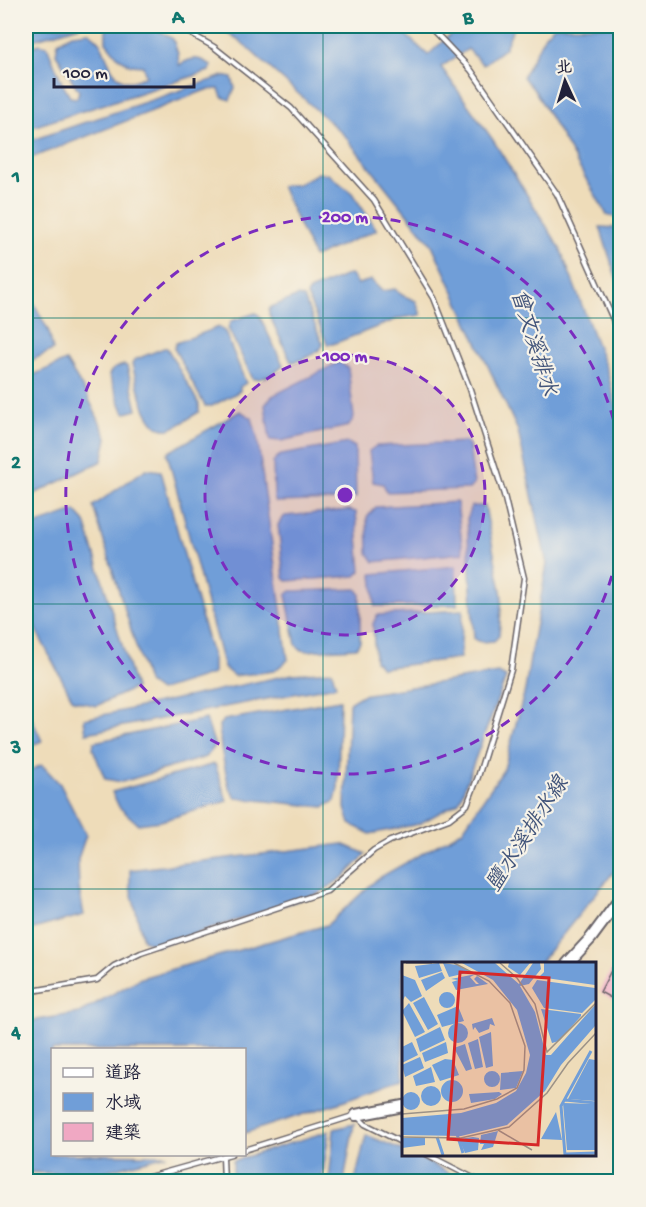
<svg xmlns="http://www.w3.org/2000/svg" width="646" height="1207" font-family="'Gochi Hand','LXGW WenKai TC',sans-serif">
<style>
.water{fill:#709ed8;stroke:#49608a;stroke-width:1.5}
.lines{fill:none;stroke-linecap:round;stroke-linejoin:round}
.stream{stroke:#709ed8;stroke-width:3}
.building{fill:#f0a8c3}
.service-casing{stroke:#696367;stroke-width:7}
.tertiary-casing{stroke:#696367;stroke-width:14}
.service{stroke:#fff;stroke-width:4}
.tertiary{stroke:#fff;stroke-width:10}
.grid{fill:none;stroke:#0f766e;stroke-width:1.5;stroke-opacity:0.55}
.ring{fill:none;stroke:#7b2cbf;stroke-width:3;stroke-dasharray:10 8}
.labels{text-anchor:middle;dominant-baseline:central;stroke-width:4.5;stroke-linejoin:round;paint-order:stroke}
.water-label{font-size:22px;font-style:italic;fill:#41547a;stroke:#f7f3e8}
.inset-river{fill:none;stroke:#709ed8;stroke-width:3}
.inset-road{fill:none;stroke:#9c9287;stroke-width:1.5}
.view{fill:#d62828;fill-opacity:0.15;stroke:#d62828;stroke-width:3}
.inset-edge{fill:none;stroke:#22223b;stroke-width:3}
.centre{fill:#7b2cbf;stroke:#f7f3e8;stroke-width:3}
.ring-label{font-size:18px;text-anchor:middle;font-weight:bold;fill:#7b2cbf;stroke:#f7f3e8;stroke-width:4.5;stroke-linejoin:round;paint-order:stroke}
.neatline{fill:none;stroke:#0f766e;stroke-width:2}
.grid-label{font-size:20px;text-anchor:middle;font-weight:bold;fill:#0f766e}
</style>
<rect width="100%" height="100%" fill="#f7f3e8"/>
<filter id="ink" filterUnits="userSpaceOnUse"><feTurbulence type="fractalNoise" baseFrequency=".0167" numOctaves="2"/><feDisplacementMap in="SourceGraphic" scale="12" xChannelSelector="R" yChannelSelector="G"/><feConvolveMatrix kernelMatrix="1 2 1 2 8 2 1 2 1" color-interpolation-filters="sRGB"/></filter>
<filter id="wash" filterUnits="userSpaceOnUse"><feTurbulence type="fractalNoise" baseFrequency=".008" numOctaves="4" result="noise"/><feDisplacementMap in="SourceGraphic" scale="24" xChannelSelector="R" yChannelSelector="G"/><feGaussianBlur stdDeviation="1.35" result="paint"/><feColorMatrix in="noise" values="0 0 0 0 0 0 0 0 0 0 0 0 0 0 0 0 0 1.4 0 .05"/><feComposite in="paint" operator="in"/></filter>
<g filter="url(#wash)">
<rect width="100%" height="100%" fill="#eedcb9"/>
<g class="water">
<path d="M32,26H80L33,40L34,46L40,44L47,46L62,83L70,97L77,98L79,91L56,54L58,42L72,34L89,32C93,35 98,38 100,43C106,53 111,75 123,80C130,84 140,78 146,76L143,66L130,65L118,57L106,42V30L113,26H151L173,39L178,54L179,65C193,57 198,56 212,66L209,71L26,129V111L30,109L26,100V27Z"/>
<polygon points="217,26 396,26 428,55 452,33 448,26 514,26 505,48 483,65 468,49 441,67 493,140 560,248 607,371 620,421 620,864 539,964 403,964 403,1080 339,1103 245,1133 244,1050 52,1050 52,1154 167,1155 91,1175 26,1172 26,1022 79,1013 141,978 327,925 377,879 462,831 504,769 525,690 533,640 547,564 518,431 432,245 344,135 239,40"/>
<polygon points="554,26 620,26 620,219 607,215 535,91 523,77 545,35"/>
<polygon points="223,76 232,78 235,88 230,100 222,97 219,89 206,90 26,160 26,142"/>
<polygon points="318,173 328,174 352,193 377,230 314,257 281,186 298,184"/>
<polygon points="600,227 620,228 620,290"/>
<polygon points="347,275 352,275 358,284 371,280 382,291 395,289 402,295 416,301 421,315 400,318 333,344 327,344 307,295 309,291"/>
<polygon points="26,288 49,332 53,350 26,363"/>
<path d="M298,296L304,298L323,345C318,354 301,361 291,362L269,314V310L271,307Z"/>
<path d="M255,313L259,315L283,365C277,373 263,380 253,379L228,328L231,321Z"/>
<polygon points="219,327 225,332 246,383 240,387 240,391 212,406 205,406 174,348 176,343"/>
<path d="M164,348H167L199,404V412C190,417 179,426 170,429C145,434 137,380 132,364L134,360Z"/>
<polygon points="66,361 87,395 107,438 102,461 26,498 26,378"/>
<polygon points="339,362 348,368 354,417 349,426 281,441 270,440 265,405 272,396"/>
<path d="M124,365L127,366L137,410L126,413L123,411L109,375C112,368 117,367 124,365Z"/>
<polygon points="240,411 252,418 257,436 288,660 274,671 234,676 224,668 167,453"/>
<polygon points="466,442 469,445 474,484 469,489 387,492 383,484 373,482 369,451 376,446"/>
<polygon points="348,443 355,447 356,497 347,500 276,502 274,498 273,463 276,458 281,455"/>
<polygon points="146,469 161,471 213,659 213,674 159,691 147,682 93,506"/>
<polygon points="457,502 463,553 374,562 368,553 367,517 376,507"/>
<polygon points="471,506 485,506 502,596 499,636 494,641 481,642 474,639 467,519"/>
<polygon points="349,510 356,512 361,571 356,576 287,581 284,578 278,525 281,520 285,516"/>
<polygon points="75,511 85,522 135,688 96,706 73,700 26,611 26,528"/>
<polygon points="456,566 457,605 375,606 372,574"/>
<polygon points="357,589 360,594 360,642 356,648 306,651 302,650 296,645 286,595 291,591"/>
<polygon points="463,610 460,658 382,668 375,661 373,624 377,615"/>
<polygon points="332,671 336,686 86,733 84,719 293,674"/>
<polygon points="498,673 506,677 459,802 419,824 370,834 350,824 345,808 349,703 362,695"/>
<polygon points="340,700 338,788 335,801 324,807 236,798 229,788 221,748 219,725 224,720"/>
<polygon points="26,706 42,741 26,747"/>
<polygon points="206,719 215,746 206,757 122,782 105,779 93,749 94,742"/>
<polygon points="215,764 227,801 161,821 138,824 119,807 112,792"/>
<polygon points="42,765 60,784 86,835 78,859 79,889 84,915 26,931 26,772"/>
<polygon points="343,844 366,854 345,876 318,894 157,946 143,940 130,887 130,870"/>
<polygon points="354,1124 344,1181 329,1181 334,1129"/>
<polygon points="329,1131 322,1181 233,1181 233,1161"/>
<polygon points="366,1135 403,1150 403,1154 413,1155 420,1158 464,1181 355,1181"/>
</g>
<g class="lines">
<polyline class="stream" points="58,1171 60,1182"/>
</g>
<g id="blocks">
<polygon class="building" points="620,953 620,1003 600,992"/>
</g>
</g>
<g filter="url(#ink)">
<use href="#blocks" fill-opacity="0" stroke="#696367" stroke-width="1.5"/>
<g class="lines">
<g class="service-casing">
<g id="service">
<polyline points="429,26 471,70 557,194 613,319 620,344"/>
<polyline points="26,992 97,980 114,966 141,953 327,891 374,850 390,841 449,819 467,805 478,777 511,670 524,578 504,495 470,389 434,298 374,200 291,108 214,47 177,26"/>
<polyline points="244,1150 356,1115 365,1124 403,1143"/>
<polyline points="426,1154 481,1182"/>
<polyline points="223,1157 224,1182"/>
<polyline points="131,1182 231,1154"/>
</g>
</g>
<g class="tertiary-casing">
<g id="tertiary">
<polyline points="567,964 591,938 620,899"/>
<polyline points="356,1115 403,1106"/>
</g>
</g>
<use href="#service" class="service"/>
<use href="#tertiary" class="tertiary"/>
</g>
</g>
<path class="grid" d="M323,26V1182M26,318H620M26,604H620M26,889H620"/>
<circle cx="345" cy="495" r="140" fill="#7b2cbf" fill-opacity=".12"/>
<g class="ring">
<circle cx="345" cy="495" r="140"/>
<path d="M620 541A279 279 0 1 1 620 449"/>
</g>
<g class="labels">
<g class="water-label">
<text transform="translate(532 343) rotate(73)">曾文溪排水</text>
<text transform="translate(529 835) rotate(-57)">鹽水溪排水線</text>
</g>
</g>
<g transform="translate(402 962)">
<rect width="194" height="194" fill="#eedcb9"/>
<path d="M37,1L40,9L17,16L13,4ZM41,1L55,3L69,10L47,15ZM60,1H93L117,22L131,1H138L139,7L127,22L118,24L133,50L144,93H149L193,43V64L159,103L143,129L105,163L59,174L0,173V156L59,151L94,141L114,129L124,111L128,93L115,48L91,18ZM107,1H128L118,13L106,5ZM142,1H193V23L137,15L142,10ZM40,10L43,16L24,29L19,18ZM74,12L68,15L74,22H77L72,17L75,14L86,22L54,28L50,20L56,18L49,17ZM0,13L13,18L20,34L9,40L3,34L0,40ZM135,18L193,26V38L180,51L142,46L130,26ZM37 38a8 8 0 1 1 16 0a8 8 0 1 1-16 0ZM22,35L36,62L26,68L11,41ZM7,41L23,70L13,75L0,49ZM56,44L62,59L40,65L35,53ZM139,47L179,52V54L157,79L150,81ZM90,56L93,64L88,62L87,67L77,71L73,65L71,68L70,62ZM46 71a10 10 0 1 1 20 0a10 10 0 1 1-20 0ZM38,65L43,78L18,90L14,77ZM89,70L91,104L84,106L77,75ZM76,77L81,105L73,107L66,81ZM10,80L16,93L0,101V85ZM44,80L46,91L23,100L20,91ZM63,82L70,107L64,109L52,86ZM18,95L22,106L3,115L0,103ZM43,97L51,98L57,113L38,119L30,103ZM187,97L193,98V139L166,137ZM29,105L33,120L14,124L11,114ZM82 117a8 8 0 1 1 16 0a8 8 0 1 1-16 0ZM121,109L114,126L98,128L99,111ZM39 129a11 11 0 1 1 22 0a11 11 0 1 1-22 0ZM19 134a10 10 0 1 1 20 0a10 10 0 1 1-20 0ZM97,130L100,132L93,137L69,141L67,132ZM0 139a9 9 0 1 1 18 0a9 9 0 1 1-18 0ZM161,141L193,142V188H165ZM154,150L160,178L139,177ZM96,169L91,185L79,188L82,182H78L79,173ZM23,175V183L0,186V176ZM71,175L77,176L76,188L63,191L57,177Z" fill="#709ed8"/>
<path class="inset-river" d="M163,138L194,141M55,172L61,191M35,175L41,193M164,192L194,191M163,193L159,144L189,89"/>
<path class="inset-road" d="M4,1H30M98,1L115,16L133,42L145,90L194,41M0,152L62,147L95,137L115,126L122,108L123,84L108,41L87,19L52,1M96,168L130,188M0,175L59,176L107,165L145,131L166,101L194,71"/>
<path class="view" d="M58,10L147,16L136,183L46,177Z"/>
<rect width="194" height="194" class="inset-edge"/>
</g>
<circle cx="345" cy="495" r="9" class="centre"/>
<g class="ring-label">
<text x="345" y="222">200 m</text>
<text x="345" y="361">100 m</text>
</g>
<rect width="646" height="1207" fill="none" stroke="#f7f3e8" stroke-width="66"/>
<rect x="51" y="1048" width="195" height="108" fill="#f7f3e8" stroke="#a29fa3" stroke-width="1.5"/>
<rect x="63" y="1068" width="30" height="9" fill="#ffffff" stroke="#a29fa3" stroke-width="1.5"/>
<text x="105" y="1078" font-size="18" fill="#22223b">道路</text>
<rect x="63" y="1093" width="30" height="18" fill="#709ed8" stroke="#a29fa3" stroke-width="1.5"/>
<text x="105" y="1108" font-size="18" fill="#22223b">水域</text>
<rect x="63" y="1123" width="30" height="18" fill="#f0a8c3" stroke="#a29fa3" stroke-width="1.5"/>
<text x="105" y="1138" font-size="18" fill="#22223b">建築</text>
<g transform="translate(565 81) rotate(356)" stroke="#f7f3e8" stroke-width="4.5" paint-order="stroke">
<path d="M0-4.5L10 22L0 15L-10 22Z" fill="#22223b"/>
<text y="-9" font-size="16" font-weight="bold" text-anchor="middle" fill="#22223b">北</text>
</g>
<path d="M54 78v9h140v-9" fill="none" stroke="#22223b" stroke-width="3"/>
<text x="63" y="78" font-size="18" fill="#22223b" stroke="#f7f3e8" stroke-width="4.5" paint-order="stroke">100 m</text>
<rect x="33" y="33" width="580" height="1141" class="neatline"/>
<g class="grid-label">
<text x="178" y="23">A</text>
<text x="468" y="23">B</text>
<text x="16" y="182">1</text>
<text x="16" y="468">2</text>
<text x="16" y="753">3</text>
<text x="16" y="1038">4</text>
</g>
</svg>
